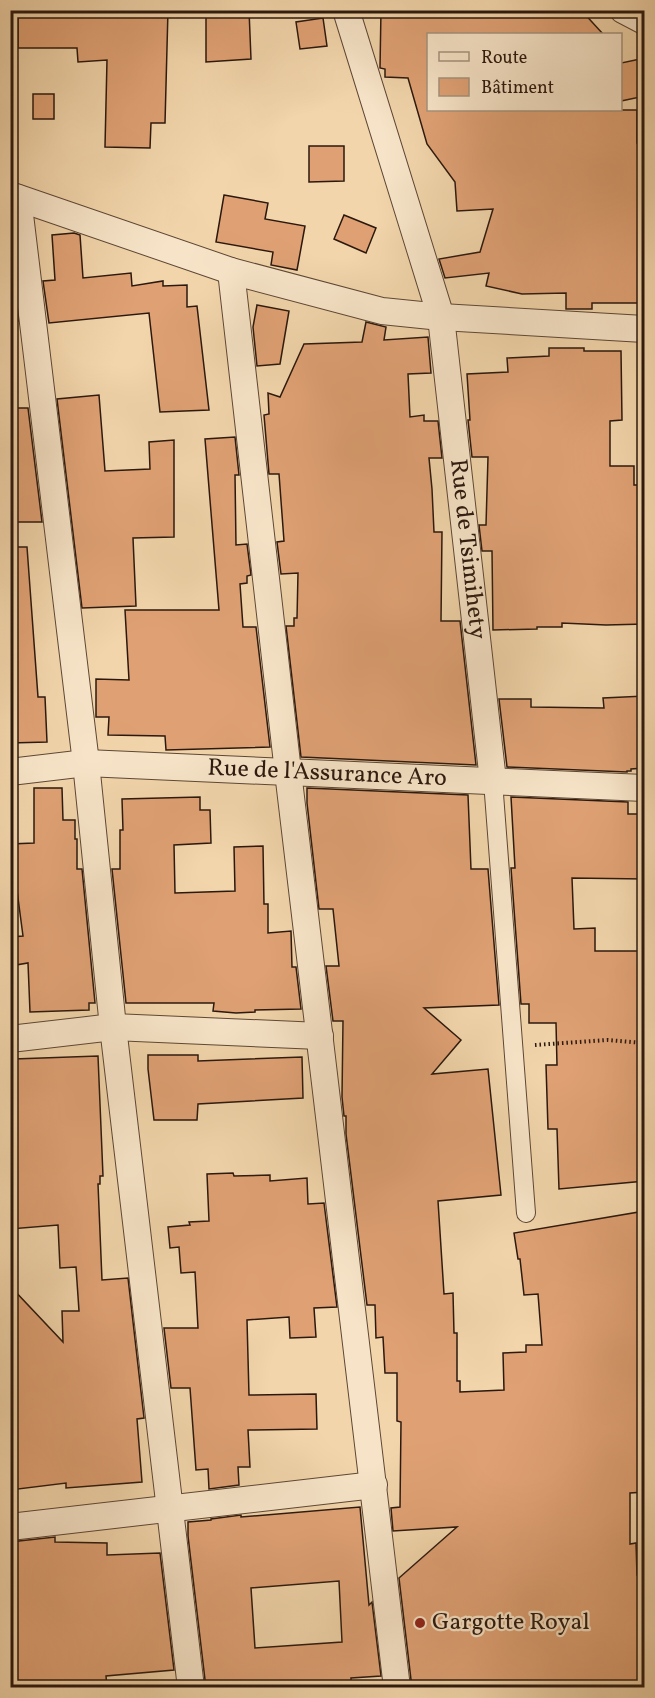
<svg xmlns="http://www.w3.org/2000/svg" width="655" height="1698" font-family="Vollkorn,serif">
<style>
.building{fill:#dfa174;stroke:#2b180e;stroke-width:1.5;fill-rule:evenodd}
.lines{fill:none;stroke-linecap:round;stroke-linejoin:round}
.pedestrian-casing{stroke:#5d4735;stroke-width:20}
.minor-casing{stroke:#5d4735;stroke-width:28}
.path{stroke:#2b180e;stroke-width:4;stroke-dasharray:1.5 3;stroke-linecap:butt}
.pedestrian{stroke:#f7e4c8;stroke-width:18}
.minor{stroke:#f7e4c8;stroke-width:26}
.poi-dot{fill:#8f2418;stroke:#f7e4c8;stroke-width:2}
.labels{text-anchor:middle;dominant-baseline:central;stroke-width:4.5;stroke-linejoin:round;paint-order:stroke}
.street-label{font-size:24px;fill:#2b180e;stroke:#f7e4c8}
.poi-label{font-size:24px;fill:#2b180e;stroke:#f7e4c8;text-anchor:start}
</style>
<rect width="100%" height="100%" fill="#f2d5ab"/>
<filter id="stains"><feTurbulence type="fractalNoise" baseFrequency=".00333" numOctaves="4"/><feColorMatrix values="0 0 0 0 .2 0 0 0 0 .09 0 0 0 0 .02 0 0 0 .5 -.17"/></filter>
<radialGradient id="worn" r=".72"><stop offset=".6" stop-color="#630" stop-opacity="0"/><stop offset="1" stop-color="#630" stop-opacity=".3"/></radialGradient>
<g class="building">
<polygon points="18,10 168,10 165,123 151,123 150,148 105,147 107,60 78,62 77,48 18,48"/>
<polygon points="206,10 249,10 251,59 206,62"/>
<polygon points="381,10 502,14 500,10 581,10 603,34 429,34 429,110 637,110 637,143 641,143 642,157 645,157 645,303 592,303 592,309 566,309 566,293 522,294 486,286 489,273 445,278 439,259 480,252 493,209 457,211 455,182 427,144 408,78 385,77 385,69 380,68"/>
<polygon points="323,18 327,46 300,49 296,22"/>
<polygon points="645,58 645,96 621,101 621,63"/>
<rect x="33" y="94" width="21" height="25"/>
<polygon points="309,146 344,146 344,181 309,182"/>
<polygon points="224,195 268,203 265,219 305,226 297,270 271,265 273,252 216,242"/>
<polygon points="344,215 376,228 366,253 334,239"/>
<polygon points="74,233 80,235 83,278 131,273 132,286 163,281 163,286 187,285 187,307 197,306 209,410 160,412 149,313 49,323 43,281 55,280 52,235"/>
<polygon points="10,284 13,284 18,321 10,322"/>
<polygon points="257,305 289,311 280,364 257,366 253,327"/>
<polygon points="366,322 386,327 384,340 428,337 431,373 408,374 410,417 424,415 424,421 438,421 442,458 429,458 432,489 434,532 442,532 441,621 460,621 476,765 301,757 286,626 294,626 294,618 297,618 298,573 281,574 277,542 284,541 279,474 269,474 264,415 269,414 268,393 280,397 304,344 362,342"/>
<polygon points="549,348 584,348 584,351 621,351 622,420 610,421 610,466 634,466 634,485 640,485 642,543 645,543 645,624 606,625 562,623 562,627 537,627 537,629 493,630 492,551 482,551 479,525 486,525 488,457 472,457 468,420 470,420 467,374 508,372 507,358 549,356"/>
<polygon points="99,395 105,471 150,469 149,442 174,440 174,537 133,538 136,606 82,608 57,399"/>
<polygon points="10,408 28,408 42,522 10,522"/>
<polygon points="235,437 239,475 235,475 236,545 247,544 251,575 247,576 247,583 240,584 243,627 256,627 270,747 166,750 165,736 108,735 109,717 96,717 96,679 129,680 125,610 219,610 205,439"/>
<polygon points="10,547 27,547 38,697 45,697 47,742 10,743"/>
<polygon points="645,696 645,768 631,769 631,771 627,771 627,772 507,767 499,699 531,699 531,707 604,708 603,698"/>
<polygon points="34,788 62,788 63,820 75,820 75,839 77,839 77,869 82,869 95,1003 89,1003 89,1010 30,1012 28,963 10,966 10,937 23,936 16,883 10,883 10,844 34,843"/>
<polygon points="307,788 468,795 471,869 488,869 499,1005 424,1008 461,1040 432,1074 488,1069 501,1195 438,1201 444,1294 453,1293 454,1333 457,1333 457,1381 460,1381 460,1392 504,1390 503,1353 526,1352 526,1345 542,1345 538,1294 524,1295 520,1259 518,1259 514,1233 645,1211 645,1353 640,1353 645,1402 645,1492 630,1493 630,1544 636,1543 637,1575 645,1576 645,1688 412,1688 399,1578 457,1527 393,1531 391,1508 400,1507 401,1422 397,1421 397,1373 385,1373 383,1337 376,1338 375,1305 367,1305 346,1134 346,1116 344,1116 342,1097 343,1021 333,1021 326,966 339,966 333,909 319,909 307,803"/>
<polygon points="200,797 200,810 210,810 211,843 174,845 175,893 235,891 234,847 263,846 264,904 268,904 268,933 291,931 292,967 296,967 301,1009 255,1010 255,1012 236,1013 213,1011 214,1003 126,1003 112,869 120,869 120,830 123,830 122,799"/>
<polygon points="511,797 628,802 628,814 645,814 645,879 572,878 574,929 595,928 595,951 645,951 645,1181 559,1189 557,1129 548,1129 546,1065 557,1065 556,1023 529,1023 529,1004 521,1004 511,868 515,868"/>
<polygon points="148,1055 198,1055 198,1061 302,1057 303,1098 198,1104 197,1120 154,1120 148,1069"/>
<polygon points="98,1056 103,1176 100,1176 100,1184 98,1184 102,1280 128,1278 144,1418 137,1419 142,1482 66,1488 66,1483 10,1490 10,1286 63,1342 62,1311 79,1311 76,1267 60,1268 58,1225 10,1229 10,1080 15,1080 14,1059"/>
<polygon points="233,1173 234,1176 270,1175 270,1181 307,1178 308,1204 324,1203 337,1307 314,1308 316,1337 290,1338 289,1317 247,1320 249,1395 316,1394 317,1429 248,1430 250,1467 238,1467 239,1485 209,1489 208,1469 196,1470 190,1388 171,1388 164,1328 198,1328 195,1272 181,1273 179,1247 170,1248 168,1227 190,1225 189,1222 209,1221 207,1174"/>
<path d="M360,1507L369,1605L372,1602L381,1676L351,1678V1688H297V1684L252,1688H206L188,1536V1522L211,1520V1519L241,1515V1517ZM339,1581L342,1642L255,1648L251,1588Z"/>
<polygon points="55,1537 55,1542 107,1543 107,1555 160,1553 174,1670 106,1676 107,1688 60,1688 60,1684 10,1685 10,1542"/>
</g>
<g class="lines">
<g class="pedestrian-casing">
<polyline id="pedestrian" points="493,781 526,1213"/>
</g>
<g class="minor-casing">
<g id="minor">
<path id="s1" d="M346,10L441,317L493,781"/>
<polyline points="623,10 644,21"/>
<polyline points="10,195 231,271 382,311 441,317 644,329"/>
<polyline points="18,198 86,763 113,1027 191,1688"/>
<polyline points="231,271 288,772 397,1688"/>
<path id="s2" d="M10,772L86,763L644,788"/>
<polyline points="10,1039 113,1027 320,1036"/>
<polyline points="10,1527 374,1485"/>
</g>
</g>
<g class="path">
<polyline points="10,159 13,170"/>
<polyline points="535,1045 607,1040 644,1043"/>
</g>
<use href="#pedestrian" class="pedestrian"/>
<use href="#minor" class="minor"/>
</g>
<circle class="poi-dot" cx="420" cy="1623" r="6"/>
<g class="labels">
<g class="street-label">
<text stroke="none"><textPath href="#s1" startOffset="555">Rue de Tsimihety</textPath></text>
<text stroke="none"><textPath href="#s2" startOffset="318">Rue de l'Assurance Aro</textPath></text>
</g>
<g class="poi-label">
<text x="432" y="1623">Gargotte Royal</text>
</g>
</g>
<rect width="655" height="1698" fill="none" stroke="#f2d5ab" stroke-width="36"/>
<rect x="12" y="12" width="631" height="1674" fill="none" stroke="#2b180e" stroke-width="3"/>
<rect x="18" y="18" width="619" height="1662" fill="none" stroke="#2b180e" stroke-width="1.5"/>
<rect x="427" y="33" width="195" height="78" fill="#f7e4c8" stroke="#a5927e" stroke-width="1.5"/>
<rect x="439" y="52" width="30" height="9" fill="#f7e4c8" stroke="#a5927e" stroke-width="1.5"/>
<text x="481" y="63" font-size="18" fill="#2b180e">Route</text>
<rect x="439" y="78" width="30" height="18" fill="#dfa174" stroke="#a5927e" stroke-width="1.5"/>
<text x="481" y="93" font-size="18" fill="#2b180e">Bâtiment</text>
<rect width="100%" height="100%" filter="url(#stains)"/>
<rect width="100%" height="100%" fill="url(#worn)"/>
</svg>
